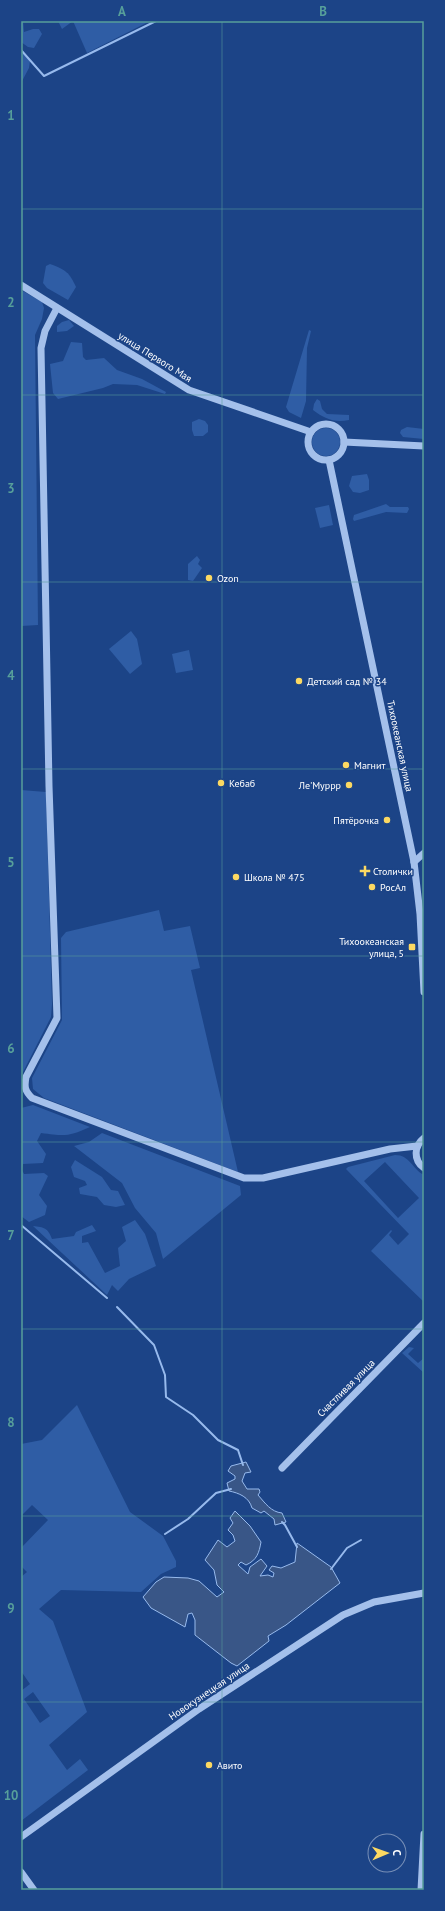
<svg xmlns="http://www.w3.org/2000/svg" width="445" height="1911" font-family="'PT Sans',sans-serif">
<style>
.green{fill:#2f5da5;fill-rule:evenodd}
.water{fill:#395687;stroke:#97baed}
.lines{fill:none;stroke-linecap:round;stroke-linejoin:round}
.stream{stroke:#97baed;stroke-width:2}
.minor{stroke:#a4c0eb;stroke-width:7}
.grid{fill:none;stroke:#579f9a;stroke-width:1;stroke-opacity:0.55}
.poi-dot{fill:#fcd962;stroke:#1c4487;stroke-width:1.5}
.labels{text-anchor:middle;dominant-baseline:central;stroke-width:3;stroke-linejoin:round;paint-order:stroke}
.street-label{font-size:10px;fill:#fff;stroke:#1c4487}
.poi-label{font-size:10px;fill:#fff;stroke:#1c4487;text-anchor:start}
.neatline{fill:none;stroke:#579f9a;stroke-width:1.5}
.grid-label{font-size:13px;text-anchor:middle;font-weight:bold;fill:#579f9a}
</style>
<rect width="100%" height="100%" fill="#1c4487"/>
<g class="green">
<polygon points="21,21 23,21 24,32 33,29 39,29 42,34 34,48 28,47 21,42"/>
<polygon points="58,21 150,21 87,53 73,21 62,29"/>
<polygon points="23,51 30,61 29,68 21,83 21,53"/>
<path d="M50,264C66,270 69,272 76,287L68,300L47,288L43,283L46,266Z"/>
<polygon points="21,290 42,302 44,308 42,319 35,335 38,625 21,626"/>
<polygon points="69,320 74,326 67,331 57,332 57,326 62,322"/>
<polygon points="309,330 311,331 307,348 306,401 301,418 289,412 286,407"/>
<polygon points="71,342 82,343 83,357 86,360 104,358 117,370 142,379 166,392 165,394 137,385 113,384 103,388 58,399 53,393 50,364 63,361"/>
<path d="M317,399L320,401L322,409L327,414L349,415V420C334,423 325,419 313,410L314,404Z"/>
<polygon points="199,419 205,421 208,425 208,432 203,436 194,436 192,430 192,422"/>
<polygon points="407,427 424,429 424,439 403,437 400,433 401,430"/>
<circle cx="326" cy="442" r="14"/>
<polygon points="367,474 369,480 369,490 360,493 353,492 349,486 352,476"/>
<polygon points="386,504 390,507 408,507 409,509 407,513 386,512 354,521 353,519 354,515"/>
<polygon points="329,505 333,525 320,528 315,508"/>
<polygon points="197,556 200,560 198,564 202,568 193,581 188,580 188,564"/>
<polygon points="131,631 137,639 142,664 130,674 109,649"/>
<polygon points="189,650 193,670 176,673 172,654"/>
<polygon points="21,790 46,792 52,1004 51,1017 21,1076"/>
<polygon points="159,910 164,931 190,926 200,968 191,970 238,1172 44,1098 33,1089 32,1078 62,1020 61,938 66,932"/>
<path d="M33,1105L90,1127C68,1137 65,1136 41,1133L37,1141L46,1154L43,1163L23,1164L22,1170L24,1174L44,1173L48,1176L39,1195L47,1206L45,1215L29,1222L21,1216V1108Z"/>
<polygon points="102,1133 240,1186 241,1195 163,1259 156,1233 135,1208 122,1183 74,1146 89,1142"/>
<path d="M395,1155C410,1155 412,1169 424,1175V1302L371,1251L391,1230L392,1231L389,1235L398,1245L409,1234L346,1169L348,1167ZM385,1162L419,1198L398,1218L364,1181Z"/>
<polygon points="75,1160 102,1177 111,1190 118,1191 125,1205 116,1207 104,1205 97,1197 80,1194 79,1188 87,1185 85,1181 74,1177 71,1167"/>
<path d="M135,1220L145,1234L156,1266L129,1279L118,1291L112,1285L107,1295L33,1226C44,1227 48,1228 52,1239L74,1236L76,1232L92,1225L96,1231L82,1236V1243L88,1242L105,1273L120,1266L118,1248L126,1241L122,1227Z"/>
<polygon points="409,1347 414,1348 408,1354 418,1363 424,1358 424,1373 402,1353"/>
<path d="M77,1405L130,1512L163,1536L176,1561V1567L161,1574L141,1592L61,1590L39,1609L53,1621L87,1712L49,1745L67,1770L80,1759L88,1770L21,1821V1691L30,1684L21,1671V1577L27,1572L21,1566V1548L48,1520L32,1505L21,1516V1444L42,1440ZM33,1692L50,1716L40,1723L24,1699Z"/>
</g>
<g class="water">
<path d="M246,1462L251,1472L245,1473L242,1481L247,1489H259L260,1492L258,1495C265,1503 271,1512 282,1513L286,1522L275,1525L274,1519L264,1511L261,1513L252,1508C249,1497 239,1493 229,1491L227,1483L235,1479V1476L228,1471L231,1466Z"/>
<path d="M235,1511L250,1526L261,1542C259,1553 257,1560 246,1565L241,1562L238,1565L248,1574L250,1567L261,1559L267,1566L260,1576L268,1575L273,1577L274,1573L269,1570L272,1566L281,1568L295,1562L297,1543L331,1567L340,1583L286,1625L268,1636L269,1641L237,1666L231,1663L195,1635V1620L192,1613L188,1614L185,1627L151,1608L143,1597L156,1582L164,1577L188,1578L199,1581L217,1597L224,1592L217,1585L214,1570L205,1560L218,1540L227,1547L235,1541L233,1535L228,1530L233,1523L230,1518Z"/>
</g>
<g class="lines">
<g class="stream">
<polyline points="21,50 44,76 156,21"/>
<polyline points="21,1225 107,1298"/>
<polyline points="117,1307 154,1345 165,1375 166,1397 193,1415 218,1440 238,1450 243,1465"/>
<polyline points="282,1522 285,1525 297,1547"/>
<polyline points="165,1534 188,1519 216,1493 231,1489"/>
<polyline points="331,1569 347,1548 361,1540"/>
</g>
<g class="minor">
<polyline points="21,285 189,390 311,432"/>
<path d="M57,308L45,331L41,348L49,786L57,1018L26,1077C24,1087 25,1091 32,1098L244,1178H263L390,1149L417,1146"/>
<circle cx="326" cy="442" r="18"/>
<polyline points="344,442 424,446"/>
<polyline points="329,460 414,862 420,914 424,992"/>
<polyline points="414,862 424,853"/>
<path d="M424,1138C414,1146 413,1160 424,1168"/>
<polyline points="282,1468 424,1323"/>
<polyline points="21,1837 199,1709 343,1615 374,1602 424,1593"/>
<polyline points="21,1872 34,1890"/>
<polyline points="421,1890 424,1834"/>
</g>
</g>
<path class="grid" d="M222,21V1890M21,209H424M21,395H424M21,582H424M21,769H424M21,956H424M21,1142H424M21,1329H424M21,1516H424M21,1702H424"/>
<g class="poi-dot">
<circle cx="209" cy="578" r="4"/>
<circle cx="299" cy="681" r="4"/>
<circle cx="346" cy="765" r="4"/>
<circle cx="221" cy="783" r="4"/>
<circle cx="349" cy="785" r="4"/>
<circle cx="387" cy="820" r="4"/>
<path d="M363 865h4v4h4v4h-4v4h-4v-4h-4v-4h4z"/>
<circle cx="236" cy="877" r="4"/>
<circle cx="372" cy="887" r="4"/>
<rect x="408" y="943" width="8" height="8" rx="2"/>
<circle cx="209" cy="1765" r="4"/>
</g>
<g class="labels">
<g class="street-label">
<text transform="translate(155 357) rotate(32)">улица Первого Мая</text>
<text transform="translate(400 746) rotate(78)">Тихоокеанская улица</text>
<text transform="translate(346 1388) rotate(-45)">Счастливая улица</text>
<text transform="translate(209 1691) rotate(-34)">Новокузнецкая улица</text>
</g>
<g class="poi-label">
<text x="217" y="578">Ozon</text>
<text x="307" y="681">Детский сад № 34</text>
<text x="354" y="765">Магнит</text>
<text x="229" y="783">Кебаб</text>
<text x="341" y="785" text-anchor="end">Ле'Муррр</text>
<text x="379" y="820" text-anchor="end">Пятёрочка</text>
<text x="373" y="871">Столички</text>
<text x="244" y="877">Школа № 475</text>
<text x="380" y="887">РосАл</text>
<text x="404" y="941" text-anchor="end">Тихоокеанская<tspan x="404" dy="12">улица, 5</tspan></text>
<text x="217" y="1765">Авито</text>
</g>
</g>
<rect width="445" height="1911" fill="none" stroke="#1c4487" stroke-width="44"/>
<g transform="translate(387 1853) rotate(88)"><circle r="19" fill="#1c4487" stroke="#778fb7"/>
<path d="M0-3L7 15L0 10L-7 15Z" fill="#fcd962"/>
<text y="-6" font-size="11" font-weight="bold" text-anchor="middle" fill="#ffffff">С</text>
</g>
<rect x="22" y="22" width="401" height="1867" class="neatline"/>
<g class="grid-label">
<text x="122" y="16">A</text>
<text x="323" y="16">B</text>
<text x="11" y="120">1</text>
<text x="11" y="307">2</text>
<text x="11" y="493">3</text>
<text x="11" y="680">4</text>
<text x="11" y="867">5</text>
<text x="11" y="1053">6</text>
<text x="11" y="1240">7</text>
<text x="11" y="1427">8</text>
<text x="11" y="1613">9</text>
<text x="11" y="1800">10</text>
</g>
</svg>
